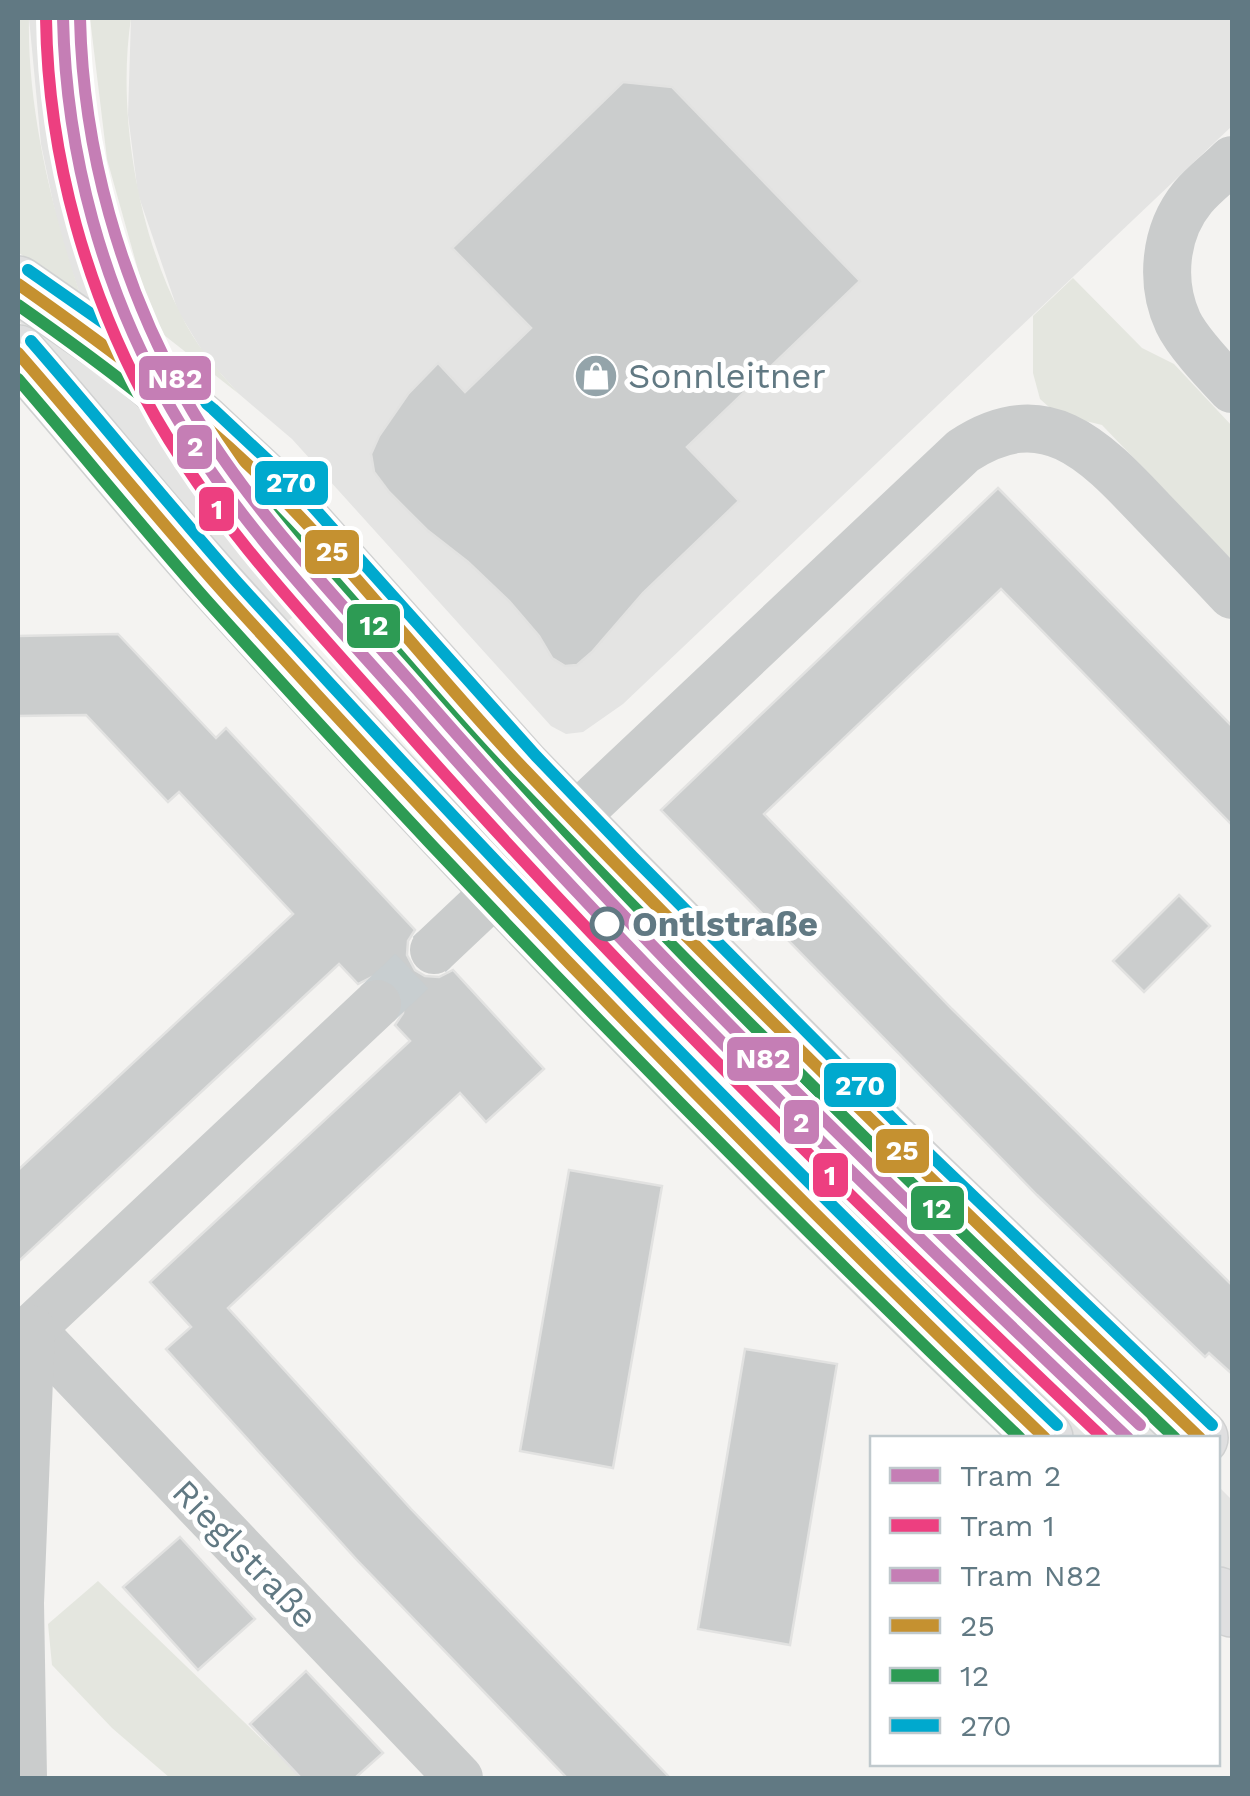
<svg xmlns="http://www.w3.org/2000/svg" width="1250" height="1796" font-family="'Work Sans',sans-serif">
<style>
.built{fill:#e4e4e3}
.green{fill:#e4e6df}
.building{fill:#cbcdcd;stroke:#e2e2e1;stroke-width:2.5}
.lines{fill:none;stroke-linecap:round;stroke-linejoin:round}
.street-tunnel{stroke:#c8ced0;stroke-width:48;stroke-dasharray:48 24;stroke-linecap:butt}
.secondary-casing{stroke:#d0d1d1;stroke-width:58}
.street{stroke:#cacccc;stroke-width:48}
.secondary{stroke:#dfdfe0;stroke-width:55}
.bus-1-casing{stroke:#fff;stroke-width:20}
.bus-2-casing{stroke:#fff;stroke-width:20}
.bus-3-casing{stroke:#fff;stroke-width:20}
.bus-1{stroke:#c59130;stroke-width:12}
.bus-2{stroke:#2d9b54;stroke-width:12}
.bus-3{stroke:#00a9ce;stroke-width:12}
.tram-1-casing{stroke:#fff;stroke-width:20}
.tram-2-casing{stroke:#fff;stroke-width:20}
.tram-3-casing{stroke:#fff;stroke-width:20}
.tram-1{stroke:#c57eb5;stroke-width:12}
.tram-2{stroke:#ed3f80;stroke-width:12}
.tram-3{stroke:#c57eb5;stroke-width:12}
.stop-dot{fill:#fff;stroke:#617983;stroke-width:5}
.labels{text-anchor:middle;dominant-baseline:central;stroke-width:10;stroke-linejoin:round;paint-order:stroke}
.poi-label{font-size:35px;fill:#617983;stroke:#fff;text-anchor:start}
.stop-label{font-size:35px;font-weight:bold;fill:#617983;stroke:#fff;text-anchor:start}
.street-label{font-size:35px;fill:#617983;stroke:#fff}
.line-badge{stroke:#fff;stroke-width:4}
.badge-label{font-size:28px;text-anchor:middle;font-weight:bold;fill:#fff}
</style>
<rect width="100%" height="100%" fill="#f4f3f1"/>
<g class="built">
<polygon points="29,18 76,18 75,45 86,138 104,228 154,351 82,300 60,236 41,144"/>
<polygon points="131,18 1232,18 1232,126 623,704 583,732 566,734 551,726 292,439 239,394 206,357 178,311 138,194 128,115"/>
<polygon points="18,312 175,425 333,584 282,626 18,320"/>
<polygon points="811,1094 1166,1438 1074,1438 838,1210 767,1139"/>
<polygon points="1218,1486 1232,1500 1232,1584 1218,1570"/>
</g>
<g class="green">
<path d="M18,18H29C27,109 53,214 82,300L18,252Z"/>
<path d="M90,18H131C117,110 137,229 180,313C195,344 216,369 239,394L164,335L145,295L107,159Z"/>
<polygon points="1073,278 1142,348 1174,364 1232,426 1232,560 1102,425 1057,414 1040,399 1033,373 1033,316"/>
<polygon points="98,1581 302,1778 170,1778 112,1728 52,1665 48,1624"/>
</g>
<g class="building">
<polygon points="623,82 672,87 860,281 687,447 739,501 643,593 592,652 577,665 565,666 552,658 539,636 510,602 468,562 427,530 389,492 374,472 371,454 379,436 408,394 438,363 465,392 531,328 452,248"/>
<polygon points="998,488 1232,726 1232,825 1001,589 764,814 952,1009 1232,1285 1232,1374 1209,1353 1205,1357 1037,1195 661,810"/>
<polygon points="118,634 216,738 226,728 415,930 408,941 407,955 415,970 425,976 439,977 453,970 544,1069 486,1122 460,1093 228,1308 411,1509 670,1778 567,1778 356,1559 166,1349 191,1327 150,1282 410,1041 395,1025 403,1013 404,999 396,985 386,978 372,977 358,984 339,964 18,1262 18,1170 293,914 179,792 168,802 86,715 18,716 18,636"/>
<polygon points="1179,895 1210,926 1144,992 1113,961"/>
<polygon points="569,1170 662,1186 613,1468 520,1451"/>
<polygon points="745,1349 837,1364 790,1645 698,1629"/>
<polygon points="180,1537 255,1619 198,1670 123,1587"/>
<polygon points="306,1671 383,1753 355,1778 301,1778 250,1724"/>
</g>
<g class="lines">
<polyline class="street-tunnel" points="377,1004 434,950"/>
<g class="secondary-casing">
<g id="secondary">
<polyline points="18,284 126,359 201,422 277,493 523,768 621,869 883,1133 1200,1438"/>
<path d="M18,353C88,432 153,515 224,593C488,885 760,1168 1045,1438"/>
<polyline points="1218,1595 1232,1609"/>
</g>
</g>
<g class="street">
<path d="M1232,160C1220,172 1204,184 1193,197C1164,232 1160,283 1178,322C1188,343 1216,372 1232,389"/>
<path d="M434,950L963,451C1046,396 1096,452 1152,511C1179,539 1206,567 1232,595"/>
<polyline points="31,1329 459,1778"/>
<polyline points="18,1334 31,1329 377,1004"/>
<polyline points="23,1778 20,1603 31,1329"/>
</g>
<use href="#secondary" class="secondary"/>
<g class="bus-1-casing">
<g id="bus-1">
<path d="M18,284C109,348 198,413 276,492C364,581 440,681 526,771C744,1000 972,1219 1200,1438"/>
<path d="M18,353C88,433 154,515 225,594C488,885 761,1166 1045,1438"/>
</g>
</g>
<g class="bus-2-casing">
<g id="bus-2">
<path d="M18,305C105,366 189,429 264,505C352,594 428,694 515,784C729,1008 952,1224 1175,1438"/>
<path d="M18,379C82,453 144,530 209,603C469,892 740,1170 1020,1438"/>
</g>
</g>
<g class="bus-3-casing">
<g id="bus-3">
<polyline points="28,270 137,346 213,409 289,480 536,756 633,857 895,1121 1212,1425"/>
<path d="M31,341C101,421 167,503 237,582C501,873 774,1154 1057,1425"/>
</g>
</g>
<use href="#bus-1" class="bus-1"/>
<use href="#bus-2" class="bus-2"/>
<use href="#bus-3" class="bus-3"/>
<g class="tram-1-casing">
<path id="tram-1" d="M63,18C66,155 103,291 172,410C235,520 327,614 411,709C635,966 881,1203 1128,1438"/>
</g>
<g class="tram-2-casing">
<path id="tram-2" d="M46,18C48,158 87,296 156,418C221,531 315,627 400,724C621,976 861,1208 1103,1438"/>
</g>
<g class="tram-3-casing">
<path id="tram-3" d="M80,18C83,151 120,281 185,398C247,508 340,601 422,695C647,953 893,1190 1140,1425"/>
</g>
<use href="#tram-1" class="tram-1"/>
<use href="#tram-2" class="tram-2"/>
<use href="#tram-3" class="tram-3"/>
</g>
<defs>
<g id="shop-disc" transform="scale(2.25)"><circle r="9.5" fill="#94a4aa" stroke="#fff"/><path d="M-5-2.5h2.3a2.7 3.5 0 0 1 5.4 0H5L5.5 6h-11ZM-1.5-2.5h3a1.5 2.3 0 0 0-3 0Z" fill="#fff"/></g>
</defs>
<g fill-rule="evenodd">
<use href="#shop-disc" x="596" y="376"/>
</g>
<circle class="stop-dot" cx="607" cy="924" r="15"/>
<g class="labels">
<g class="poi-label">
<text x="628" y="376">Sonnleitner</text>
</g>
<g class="stop-label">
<text x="632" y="924">Ontlstraße</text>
</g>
<g class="street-label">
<text transform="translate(245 1554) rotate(46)">Rieglstraße</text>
</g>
</g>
<g class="line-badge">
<rect x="137" y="354" width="76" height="48" rx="10" fill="#c57eb5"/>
<rect x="175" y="423" width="39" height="48" rx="10" fill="#c57eb5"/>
<rect x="253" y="459" width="77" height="48" rx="10" fill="#00a9ce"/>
<rect x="197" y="485" width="39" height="48" rx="10" fill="#ed3f80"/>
<rect x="303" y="528" width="58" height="48" rx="10" fill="#c59130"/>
<rect x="345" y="602" width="57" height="48" rx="10" fill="#2d9b54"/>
<rect x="725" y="1035" width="76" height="48" rx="10" fill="#c57eb5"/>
<rect x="822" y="1061" width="76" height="48" rx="10" fill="#00a9ce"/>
<rect x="782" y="1098" width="39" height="48" rx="10" fill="#c57eb5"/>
<rect x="874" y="1127" width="57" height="48" rx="10" fill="#c59130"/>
<rect x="811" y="1151" width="39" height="48" rx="10" fill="#ed3f80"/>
<rect x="909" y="1184" width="57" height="48" rx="10" fill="#2d9b54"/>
</g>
<g class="badge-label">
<text x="175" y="388">N82</text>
<text x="195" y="456">2</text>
<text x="291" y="492">270</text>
<text x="217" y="519">1</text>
<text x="332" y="561">25</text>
<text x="374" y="635">12</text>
<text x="763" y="1068">N82</text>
<text x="860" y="1095">270</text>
<text x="801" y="1132">2</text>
<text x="902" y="1160">25</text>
<text x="830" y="1185">1</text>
<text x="937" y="1218">12</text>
</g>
<rect width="1250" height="1796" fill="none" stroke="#617983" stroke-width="40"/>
<rect x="870" y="1436" width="350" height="330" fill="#ffffff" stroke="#c0c9cd" stroke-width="2.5"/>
<rect x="890" y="1468" width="50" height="15" fill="#c57eb5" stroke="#c0c9cd" stroke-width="2.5"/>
<text x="960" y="1486" font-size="30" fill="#617983">Tram 2</text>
<rect x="890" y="1518" width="50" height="15" fill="#ed3f80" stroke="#c0c9cd" stroke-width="2.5"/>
<text x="960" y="1536" font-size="30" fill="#617983">Tram 1</text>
<rect x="890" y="1568" width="50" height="15" fill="#c57eb5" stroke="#c0c9cd" stroke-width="2.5"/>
<text x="960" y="1586" font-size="30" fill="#617983">Tram N82</text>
<rect x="890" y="1618" width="50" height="15" fill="#c59130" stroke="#c0c9cd" stroke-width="2.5"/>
<text x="960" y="1636" font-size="30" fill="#617983">25</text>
<rect x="890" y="1668" width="50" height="15" fill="#2d9b54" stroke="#c0c9cd" stroke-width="2.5"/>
<text x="960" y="1686" font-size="30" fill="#617983">12</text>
<rect x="890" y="1718" width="50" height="15" fill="#00a9ce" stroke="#c0c9cd" stroke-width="2.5"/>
<text x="960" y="1736" font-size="30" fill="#617983">270</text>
</svg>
